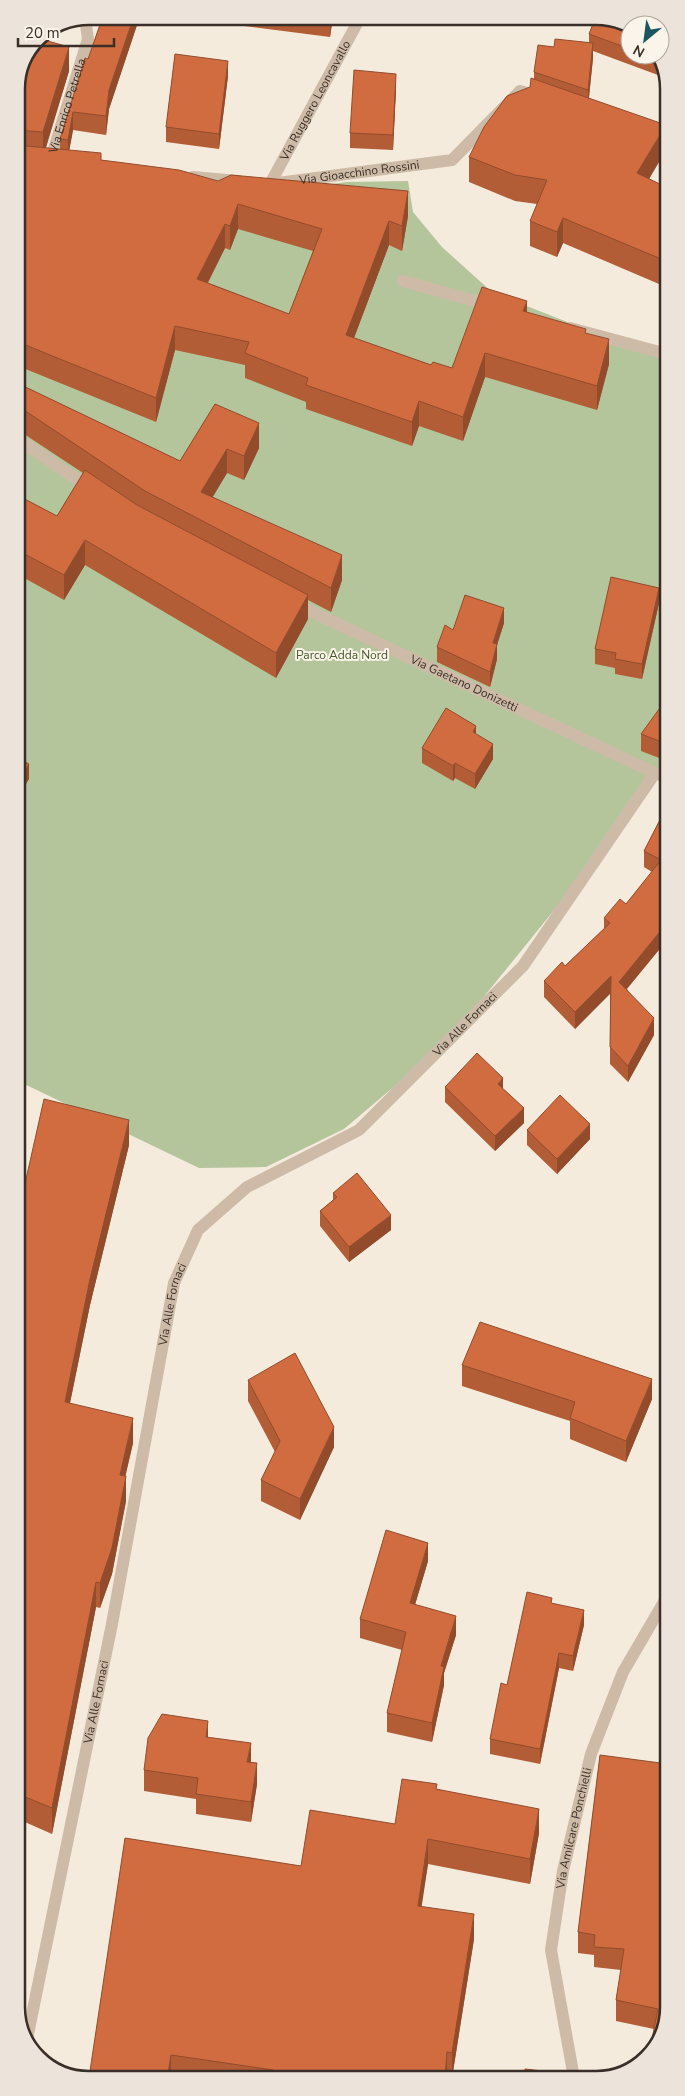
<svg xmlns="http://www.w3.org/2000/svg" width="685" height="2096" font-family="'Nunito Sans',sans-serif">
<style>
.green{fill:#b4c59b}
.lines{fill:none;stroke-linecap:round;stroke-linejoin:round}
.minor{stroke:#cebba7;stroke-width:12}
.wall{fill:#b35d36;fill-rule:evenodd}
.shaded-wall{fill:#924c2c}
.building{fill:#d06c3f;stroke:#924c2c;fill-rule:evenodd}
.labels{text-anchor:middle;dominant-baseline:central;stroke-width:4;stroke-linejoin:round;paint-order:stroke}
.street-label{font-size:12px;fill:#3a2f28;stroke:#fbf4ea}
.park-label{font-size:12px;fill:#455a2a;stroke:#fbf4ea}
.rim{fill:none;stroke:#3a2f28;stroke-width:2.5}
</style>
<rect width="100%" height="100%" fill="#f4ebdd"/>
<polygon class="green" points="16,166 282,190 347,182 408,181 413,212 442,247 493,293 667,361 667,766 640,804 448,1041 344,1129 266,1167 199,1168 18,1081"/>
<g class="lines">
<g class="minor">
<path id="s1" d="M49,165L88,39L85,18"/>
<polyline points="193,177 238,181"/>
<path id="s2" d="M278,183L452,160L520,91L537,96"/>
<path id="s3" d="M270,184L361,16"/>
<polyline points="403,281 493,306"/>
<polyline points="570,328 667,354"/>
<polyline points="17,438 91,489"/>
<path id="s4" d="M293,603L655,773"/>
<path id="s5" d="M27,2039L112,1624L174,1283L198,1230L247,1187L359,1130L523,966L655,773L667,778"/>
<path id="s6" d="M574,2078L551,1950L563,1871L591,1754L623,1672L668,1595"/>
</g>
</g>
<g class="wall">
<path d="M103,16H140L109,109L106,135L73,130L69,150L101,160L408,216L402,251L389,245L354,338L431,365L452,368L527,312L586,333L609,364L597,410L485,377L463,441L419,426L412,446L306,409V402L245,378V365L175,350L156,422L23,368L17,382L16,84L69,71L46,148L60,149V139ZM238,229L313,251L289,314L208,283L225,248L230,250Z"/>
<polygon points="236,16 333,16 330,37 236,25"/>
<polygon points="630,28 630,55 657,55 666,70 666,78 593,51 593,58 589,98 666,150 649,179 666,187 667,284 666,287 563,243 557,257 530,246 530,221 537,204 515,201 469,182 469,157 530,87 534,79 534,72 554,47 589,43 589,34"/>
<polygon points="228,76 219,149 166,142 166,127"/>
<polygon points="396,89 393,150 350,148 350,133"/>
<polygon points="17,383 180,461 215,404 259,448 244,480 227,473 212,497 342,580 331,612 308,600 308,619 276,678 85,565 64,600 17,574 17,495 57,516 83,473 24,434 24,452 17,467"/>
<polygon points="659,603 642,679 615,674 615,668 595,664 595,649"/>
<polygon points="504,623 497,645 497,659 490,687 437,662 437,647 453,630"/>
<polygon points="667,709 667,761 641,751 641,734"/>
<polygon points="422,748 493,759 475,789 455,778 453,781 422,763"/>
<polygon points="667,806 667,940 627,989 654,1035 628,1082 610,1064 610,993 575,1029 544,997 544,981 565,966 604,929 604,918 626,904 652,872 644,867 644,851"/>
<polygon points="445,1087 524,1123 495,1151 445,1102"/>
<polygon points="527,1130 590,1139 557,1174 527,1145"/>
<polygon points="129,1145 90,1305 70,1403 133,1443 125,1476 126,1501 112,1574 100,1608 96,1607 52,1834 18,1819 18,1215"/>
<polygon points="333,1193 391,1230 349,1262 320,1226 320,1211 333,1200"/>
<polygon points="462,1365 652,1399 626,1462 570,1439 570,1421 462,1386"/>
<polygon points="248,1380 334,1447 300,1520 261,1501 261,1480 275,1452 248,1401"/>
<polygon points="428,1561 415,1604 456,1635 444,1673 444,1685 432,1742 387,1732 387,1713 402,1650 360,1638 360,1619"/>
<polygon points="552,1603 584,1625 573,1671 559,1668 540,1764 490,1754 490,1739 507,1685"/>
<polygon points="208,1737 251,1763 257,1784 251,1822 196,1814 196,1799 144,1791 144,1770"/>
<polygon points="600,1755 669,2008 654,2029 616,2021 616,2000 621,1970 594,1967 594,1955 578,1953 578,1932"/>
<polygon points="437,1789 539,1833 530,1884 428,1864 421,1906 474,1939 452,2078 447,2077 447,2078 90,2080 90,2071 301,1866 395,1824"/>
</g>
<g class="shaded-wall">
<polygon points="134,16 140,16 109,109 106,135 106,116 109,90"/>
<polygon points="330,16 333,16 330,37"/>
<polygon points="593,43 593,58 588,105 588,90"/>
<polygon points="69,47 69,71 43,156 43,132"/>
<polygon points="228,61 228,76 219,149 219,134"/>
<polygon points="396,74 396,89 393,150 393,135"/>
<polygon points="73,112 73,130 68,158 68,140"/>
<polygon points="666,125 666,150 637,199 637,173"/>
<polygon points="408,191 408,216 402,251 402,226"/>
<polygon points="238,204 238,229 230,250 230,226"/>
<polygon points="563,218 563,243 557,257 557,232"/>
<polygon points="389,221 389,245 346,359 346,335"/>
<polygon points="225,224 225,248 197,303 197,279"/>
<polygon points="667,259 667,284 666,287 666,261"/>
<polygon points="527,301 527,325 523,311"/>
<polygon points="175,326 175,350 156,422 156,398"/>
<polygon points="609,339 609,364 597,410 597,386"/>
<polygon points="23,344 23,368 17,382 17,358"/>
<polygon points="485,353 485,377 463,441 463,417"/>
<polygon points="419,401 419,426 412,446 412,422"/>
<polygon points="17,406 18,406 18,430 17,431"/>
<polygon points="259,423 259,448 244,480 244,456"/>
<polygon points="24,428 24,452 17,467 17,443"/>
<polygon points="227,449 227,473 201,517 201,492"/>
<polygon points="85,540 85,565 64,600 64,575"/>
<polygon points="342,555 342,580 331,612 331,588"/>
<polygon points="659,588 659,603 642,679 642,664"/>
<polygon points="308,595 308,619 276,678 276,653"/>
<polygon points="504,608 504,623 497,645 497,659 490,687 490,672 493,643"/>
<polygon points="476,726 476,741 473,732"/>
<polygon points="493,744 493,759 475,789 475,774"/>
<polygon points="455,763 455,778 453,781 453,766"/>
<polygon points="29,764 29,779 17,799 17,784"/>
<polygon points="667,923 667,940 619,998 619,982"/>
<polygon points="611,976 611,993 575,1029 575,1012"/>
<polygon points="654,1018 654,1035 628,1082 628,1066"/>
<polygon points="503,1078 503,1093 498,1084"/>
<polygon points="524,1108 524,1123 495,1151 495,1136"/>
<polygon points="129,1120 129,1145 90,1305 65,1427 65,1402 90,1279"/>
<polygon points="590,1124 590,1139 557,1174 557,1159"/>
<polygon points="391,1215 391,1230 349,1262 349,1247"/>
<polygon points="652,1379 652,1399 626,1462 626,1441"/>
<polygon points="133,1418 133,1443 120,1500 120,1475"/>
<polygon points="334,1427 334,1447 300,1520 300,1499"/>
<polygon points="126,1476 126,1501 112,1574 100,1608 100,1583"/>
<polygon points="428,1543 428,1561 410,1622 410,1603"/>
<polygon points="96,1582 96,1607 52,1834 52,1808"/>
<polygon points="584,1610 584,1625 573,1671 573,1656"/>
<polygon points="456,1616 456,1635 444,1673 444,1685 432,1742 432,1723 441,1666"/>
<polygon points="559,1653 559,1668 540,1764 540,1749"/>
<polygon points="208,1721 208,1741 206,1737"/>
<polygon points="251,1743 251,1764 247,1762"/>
<polygon points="257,1763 257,1784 251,1822 251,1802"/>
<polygon points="539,1809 539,1833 530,1884 530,1859"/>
<polygon points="428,1839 428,1864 418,1931 418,1906"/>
<polygon points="474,1914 474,1939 452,2078 452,2053"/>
<polygon points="447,2052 447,2078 445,2078"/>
<polygon points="171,2055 171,2079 167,2079"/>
</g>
<g class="building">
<polygon points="103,16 134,16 109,90 106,116 73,112 68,140 60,139 85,58 88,59"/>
<polygon points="596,16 602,16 630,28 630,49 589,34"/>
<polygon points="37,38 69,47 43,132 16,130 16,84"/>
<polygon points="555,39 593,43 588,90 534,72 538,45 554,47"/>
<polygon points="175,54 228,61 219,134 166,127"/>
<polygon points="646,55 657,55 660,60"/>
<polygon points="354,70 396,74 393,135 350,133"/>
<polygon points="531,78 666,125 637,173 666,187 667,259 666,261 563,218 557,232 530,221 547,180 515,175 469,157 484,127 507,96 530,87"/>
<path d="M16,145L101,153V160L179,170L218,181L231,175L408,191L402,226L389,221L346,335L431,365L433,362L452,368L482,287L527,301L523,311L586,329L585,333L609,339L597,386L485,353L463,417L419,401L412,422L306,385L308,378L245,353L249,342L175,326L156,398L23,344L17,358ZM238,204L322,229L289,314L197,279L225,224L230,226Z"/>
<polygon points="17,383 180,461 215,404 259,423 244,456 227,449 201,492 342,555 331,588 145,491 18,406 17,406"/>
<polygon points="17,422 24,428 17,443"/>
<polygon points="85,470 137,505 308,595 276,653 85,540 64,575 17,550 17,495 57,516"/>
<polygon points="611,577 659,588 642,664 615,659 616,653 595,649"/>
<polygon points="465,595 504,608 493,643 497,644 490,672 437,647 445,625 453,630"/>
<polygon points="662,705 667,709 667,744 641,734"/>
<polygon points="446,708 476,726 473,732 493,744 475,774 455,763 453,766 422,748"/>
<polygon points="17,758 29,764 17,784"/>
<polygon points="667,806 667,893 665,898 667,900 667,923 619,982 654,1018 628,1066 610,1047 611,976 575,1012 544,981 562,962 565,966 610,923 604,918 620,899 626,904 661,860 644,851"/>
<polygon points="477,1053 503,1078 498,1084 524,1108 495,1136 445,1087"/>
<polygon points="560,1095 590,1124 557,1159 527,1130"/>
<polygon points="44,1099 129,1120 90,1279 65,1402 133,1418 120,1475 126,1476 112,1548 100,1583 96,1582 52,1808 18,1794 18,1215"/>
<polygon points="357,1173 391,1215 349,1247 320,1211 337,1197 333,1193"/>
<polygon points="480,1322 652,1379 626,1441 570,1418 575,1402 462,1365"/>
<polygon points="295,1353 334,1427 300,1499 261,1480 280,1441 248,1380"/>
<polygon points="386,1530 428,1543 410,1603 456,1616 441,1666 444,1667 432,1723 387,1713 406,1632 360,1619"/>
<polygon points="527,1592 552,1598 551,1603 584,1610 573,1656 559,1653 540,1749 490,1739 501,1683 507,1685"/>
<polygon points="162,1714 208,1721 206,1737 251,1743 247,1762 257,1763 251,1802 196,1794 198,1778 144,1770 148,1738"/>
<polygon points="600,1755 668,1764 669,2008 654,2052 649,2054 658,2009 616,2000 624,1949 594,1947 595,1935 578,1932"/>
<polygon points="402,1779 437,1784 436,1789 539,1809 530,1859 428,1839 418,1906 474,1914 452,2053 447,2052 445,2078 275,2079 272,2078 273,2070 171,2055 167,2079 152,2079 90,2071 125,1838 301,1866 310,1810 395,1824"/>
<polygon points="525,2069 568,2074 568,2078 524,2078"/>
</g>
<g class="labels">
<g class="street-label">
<text stroke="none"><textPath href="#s3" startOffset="95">Via Ruggero Leoncavallo</textPath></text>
<text stroke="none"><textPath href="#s1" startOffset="62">Via Enrico Petrella</textPath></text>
<text stroke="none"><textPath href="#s2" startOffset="82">Via Gioacchino Rossini</textPath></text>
<text stroke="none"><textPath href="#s4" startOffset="189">Via Gaetano Donizetti</textPath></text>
<text stroke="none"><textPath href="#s5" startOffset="1169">Via Alle Fornaci</textPath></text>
<text stroke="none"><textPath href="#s5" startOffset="749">Via Alle Fornaci</textPath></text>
<text stroke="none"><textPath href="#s5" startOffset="344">Via Alle Fornaci</textPath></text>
<text stroke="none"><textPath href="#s6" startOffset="254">Via Amilcare Ponchielli</textPath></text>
</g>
<g class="park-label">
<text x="342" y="655">Parco Adda Nord</text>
</g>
</g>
<path d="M0 0H685V2096H0ZM89 25H596A64 64 0 0 1 660 89V2007A64 64 0 0 1 596 2071H89A64 64 0 0 1 25 2007V89A64 64 0 0 1 89 25Z" fill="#ece4da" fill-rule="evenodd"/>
<path class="rim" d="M89 25H596A64 64 0 0 1 660 89V2007A64 64 0 0 1 596 2071H89A64 64 0 0 1 25 2007V89A64 64 0 0 1 89 25Z"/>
<g transform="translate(645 40) rotate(209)"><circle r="24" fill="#fbf4ea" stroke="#aea59c"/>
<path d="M0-4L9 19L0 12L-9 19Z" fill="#1a565f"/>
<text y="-8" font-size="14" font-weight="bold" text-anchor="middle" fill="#3a2f28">N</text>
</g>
<path d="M18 38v8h96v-8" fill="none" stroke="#3a2f28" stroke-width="2.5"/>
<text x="25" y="38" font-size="15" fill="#3a2f28" stroke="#fbf4ea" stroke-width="4" paint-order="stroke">20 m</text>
</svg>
